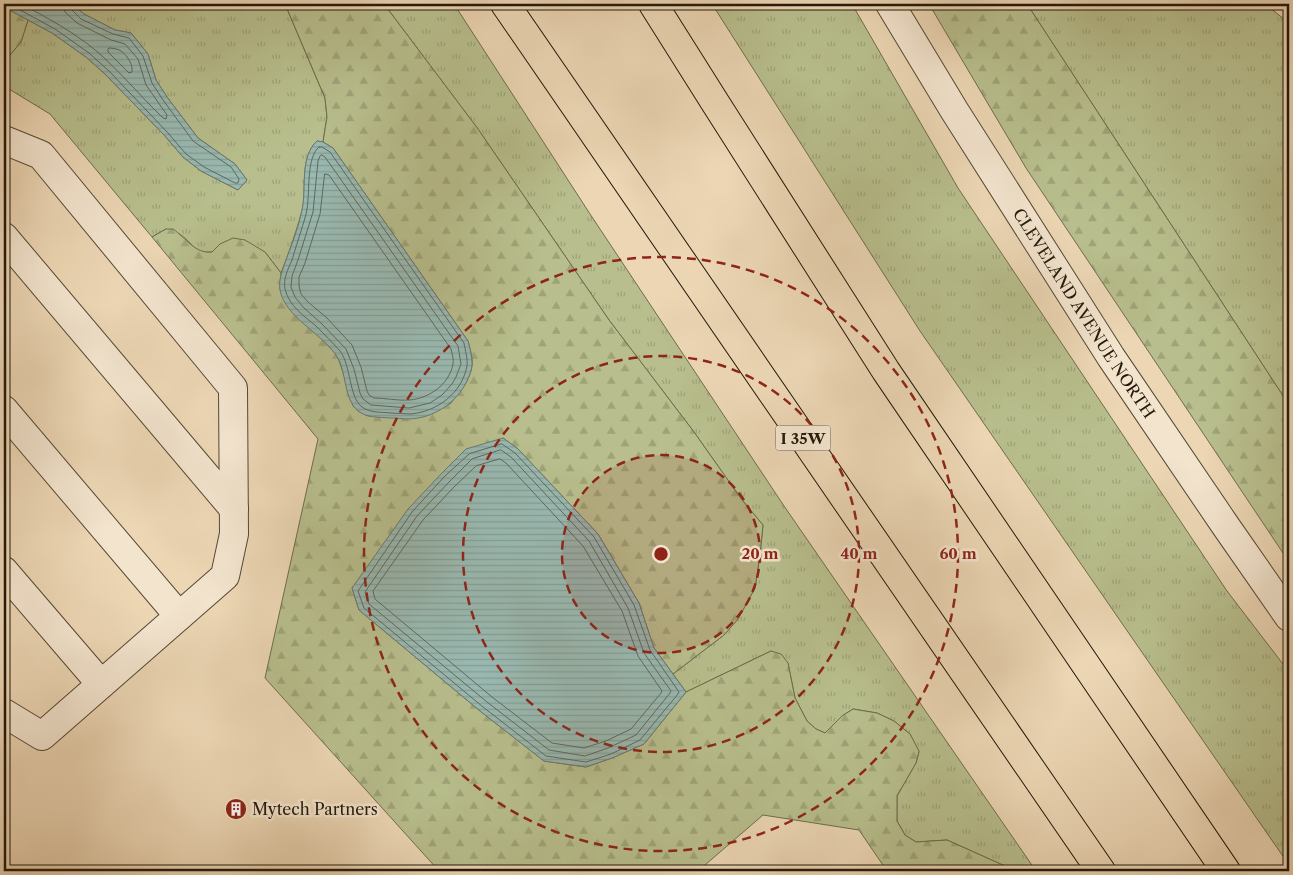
<svg xmlns="http://www.w3.org/2000/svg" width="1293" height="875" font-family="'Libre Caslon Text',serif">
<style>
.grass{fill:url(#grass-tufts);stroke:#6e6c4c}
.forest{fill:url(#forest-firs);stroke:#6e6c4c}
.water{fill:url(#water-rules);stroke:#6a796f}
.lines{fill:none;stroke-linecap:round;stroke-linejoin:round}
.shore{stroke:#5e695e;stroke-width:1}
.minor-casing{stroke:#554835;stroke-width:30}
.highway-casing{stroke:#23190b;stroke-width:30}
.minor{stroke:#f3e4ce;stroke-width:28}
.highway{stroke:#ecd6b4;stroke-width:28}
.ring{fill:none;stroke:#8f2418;stroke-width:2.5;stroke-dasharray:9 6}
.labels{text-anchor:middle;dominant-baseline:central;stroke-width:5;stroke-linejoin:round;paint-order:stroke}
.shield{fill:#f3e4ce;stroke:#615646;stroke-width:1}
.shield-label{font-size:15px;font-weight:bold;fill:#23190b}
.street-label{font-size:16px;fill:#23190b;stroke:#f3e4ce}
.poi-label{font-size:16px;fill:#23190b;stroke:#f3e4ce;text-anchor:start}
.centre{fill:#8f2418;stroke:#f3e4ce;stroke-width:2.5}
.ring-label{font-size:15px;text-anchor:middle;font-weight:bold;fill:#8f2418;stroke:#f3e4ce;stroke-width:5;stroke-linejoin:round;paint-order:stroke}
</style>
<defs>
<pattern id="grass-tufts" width="24" height="20" patternUnits="userSpaceOnUse" patternTransform="scale(1.25)"><rect width="24" height="20" fill="#b8be8d"/><path d="M3 7l-1-3M5 7V3M7 7l1-3M15 17l-1-3M17 17v-4M19 17l1-3" fill="none" stroke="#9ea378"/></pattern>
<pattern id="forest-firs" width="22" height="20" patternUnits="userSpaceOnUse" patternTransform="scale(1.25)"><rect width="22" height="20" fill="#b8be8d"/><path d="M5 1l3.5 6h-7zM16 11l3.5 6h-7z" fill="#9ea378"/></pattern>
<pattern id="water-rules" width="6" height="5" patternUnits="userSpaceOnUse" patternTransform="scale(1.25)"><rect width="6" height="5" fill="#99b9b1"/><path d="M0 2.5h6" fill="none" stroke="#849e97"/></pattern>
</defs>
<rect width="100%" height="100%" fill="#ecd6b4"/>
<filter id="stains"><feTurbulence type="fractalNoise" baseFrequency=".004" numOctaves="4"/><feColorMatrix values="0 0 0 0 .2 0 0 0 0 .09 0 0 0 0 .02 0 0 0 .5 -.17"/></filter>
<radialGradient id="worn" r=".72"><stop offset=".6" stop-color="#630" stop-opacity="0"/><stop offset="1" stop-color="#630" stop-opacity=".3"/></radialGradient>
<g class="grass">
<path d="M72,4H285L325,98L327,117L323,142L317,141C299,158 307,189 302,211C296,232 289,253 281,273L265,252L220,244L212,252C194,254 193,243 181,235C177,232 170,231 166,229L152,237L50,114L4,86V62L21,42L28,20L52,33L86,57L105,74L165,136L183,157L201,171L238,190L247,180L235,164L198,138L167,97L156,80L148,54L131,33L115,30L84,14Z"/>
<polygon points="384,4 454,4 590,214 784,506 1036,871 1009,871 1005,866 947,840 916,842 905,835 897,821 897,796 916,763 919,752 910,734 894,721 877,713 853,709 842,716 825,733 816,729 807,721 795,698 788,663 771,651 686,692 673,674 724,635 738,619 755,588 760,555 763,525 742,500 694,432 609,320 478,129"/>
<polygon points="712,4 852,4 958,188 1227,591 1289,672 1289,865 920,331"/>
<polygon points="1027,4 1265,4 1289,23 1289,405"/>
</g>
<g class="forest">
<path d="M285,4H384L478,129L609,320L694,432L742,500L763,525L760,555L755,588L738,619L724,635L673,674L654,648L639,603L598,534L518,449L503,438L378,554L352,588L359,610L480,711L544,761L586,767L612,758L644,744L686,692L771,651L781,654L788,663L795,698L807,721L816,729L825,733L842,716L853,709L877,713L894,721L910,734L919,751L916,763L897,796V821L905,835L916,842L947,840L1005,866L1009,871H887L859,830L763,815L698,871H439L265,678L318,439L152,237L166,229H173C186,238 195,254 212,252L220,244L233,238L245,240L265,252L281,273L280,289L295,315L315,332L337,355L343,372L353,406L358,411L368,416L450,404C459,393 470,381 472,366C473,358 470,349 468,341L333,148L323,142L327,117L325,98Z"/>
<polygon points="929,4 1027,4 1289,405 1289,562 1026,168"/>
<polygon points="4,7 28,20 21,42 4,62"/>
</g>
<g class="water">
<polygon points="4,4 72,4 84,14 115,30 131,33 148,54 156,80 167,97 198,138 235,164 247,180 238,190 201,171 183,157 165,136 105,74 86,57 52,33 4,7"/>
<path d="M317,141L323,142L333,148L468,341C470,348 472,356 472,364C472,370 468,379 465,385C453,405 433,418 409,419C403,419 397,418 390,418C379,417 367,418 358,411C343,399 347,370 336,355C321,333 285,317 280,290C278,278 284,267 287,257C293,242 299,225 302,210C307,188 299,158 317,141Z"/>
<polygon points="503,438 518,449 598,534 639,603 654,648 686,692 644,744 612,758 586,767 544,761 480,711 359,610 352,588 408,509 441,474 466,449"/>
</g>
<g class="lines">
<g class="shore">
<polyline points="9,4 55,29 89,53 109,71 168,133 186,154 204,167 235,183 238,183 239,179 231,167 193,141 163,100 152,83 143,56 129,38 113,34 81,19 71,9 69,4"/>
<path d="M22,4C47,18 72,31 94,49C119,70 140,96 163,118L166,119L167,115L146,85L138,59L125,44L111,40L77,23L65,12L63,4"/>
<path d="M109,48C113,48 118,49 121,51C128,56 133,65 132,72L129,73L108,52V50Z"/>
<path d="M319,147H322L330,152L464,343C465,350 468,359 467,366C462,393 437,412 410,414C404,414 397,413 391,413C381,412 370,413 362,407C349,398 351,365 340,351C333,343 324,334 316,326C304,316 289,306 285,289C283,279 288,269 292,260C295,250 298,240 301,231C303,224 306,216 307,209C310,193 306,157 319,147Z"/>
<polygon points="322,155 325,157 458,346 461,364 456,377 452,384 442,395 430,403 409,408 371,405 363,399 360,393 354,369 346,349 322,324 303,307 295,297 291,287 292,276 298,260 313,212 318,161 320,156"/>
<path d="M325,174L329,175L451,349C452,354 454,359 453,364C449,385 429,398 410,400C398,401 385,398 374,398L369,395L367,391L361,367L352,345L327,318L308,302L301,294L299,286V277L305,263L320,214Z"/>
<polygon points="502,444 515,453 594,537 634,605 650,650 679,692 678,694 640,740 611,754 586,762 546,756 483,707 364,608 358,591 412,512 444,477 469,454"/>
<polygon points="501,450 511,457 589,541 628,608 644,653 671,691 670,693 636,735 608,748 585,756 549,750 487,702 369,604 365,592 417,516 449,482 472,459"/>
<polygon points="500,459 506,463 583,546 622,611 638,656 662,691 661,693 631,729 606,741 584,748 552,743 492,697 375,599 373,591 423,520 454,487 476,466"/>
</g>
<g class="minor-casing">
<g id="minor">
<path id="s1" d="M890,4L954,110L1111,357L1225,525L1289,617"/>
<polyline points="4,140 41,155 233,388 234,534 225,576 42,736 4,713"/>
<polyline points="4,237 234,509"/>
<polyline points="4,410 179,616"/>
<polyline points="4,571 101,684"/>
</g>
</g>
<g class="highway-casing">
<g id="highway">
<polyline points="505,4 1101,871"/>
<polyline points="653,4 716,104 886,371 1226,871"/>
</g>
</g>
<use href="#minor" class="minor"/>
<use href="#highway" class="highway"/>
</g>
<circle cx="661" cy="554" r="99" fill="#8f2418" fill-opacity=".12"/>
<g class="ring">
<circle cx="661" cy="554" r="99"/>
<circle cx="661" cy="554" r="198"/>
<circle cx="661" cy="554" r="297"/>
</g>
<defs>
<g id="building-disc" transform="scale(1.125)"><circle r="9.5" fill="#8f2418" stroke="#f3e4ce"/><path d="M-4-6H4V6H1V3H-1V6H-4ZM-2.5-4.3h1.7v1.8h-1.7ZM.8-4.3h1.7v1.8H.8ZM-2.5-1h1.7V.8h-1.7ZM.8-1h1.7V.8H.8Z" fill="#fff"/></g>
</defs>
<g fill-rule="evenodd">
<use href="#building-disc" x="236" y="809"/>
</g>
<g class="labels">
<rect class="shield" x="775.5" y="425.5" width="55" height="25" rx="4"/>
<g class="shield-label">
<text x="803" y="438">I 35W</text>
</g>
<g class="street-label">
<text stroke="none"><textPath href="#s1" startOffset="365">CLEVELAND AVENUE NORTH</textPath></text>
</g>
<g class="poi-label">
<text x="252" y="809">Mytech Partners</text>
</g>
</g>
<circle cx="661" cy="554" r="8" class="centre"/>
<g class="ring-label">
<text x="760" y="559">20 m</text>
<text x="859" y="559">40 m</text>
<text x="958" y="559">60 m</text>
</g>
<rect width="1293" height="875" fill="none" stroke="#ecd6b4" stroke-width="20"/>
<rect x="5" y="5" width="1283" height="865" fill="none" stroke="#23190b" stroke-width="2.5"/>
<rect x="10" y="10" width="1273" height="855" fill="none" stroke="#23190b"/>
<rect width="100%" height="100%" filter="url(#stains)"/>
<rect width="100%" height="100%" fill="url(#worn)"/>
</svg>
